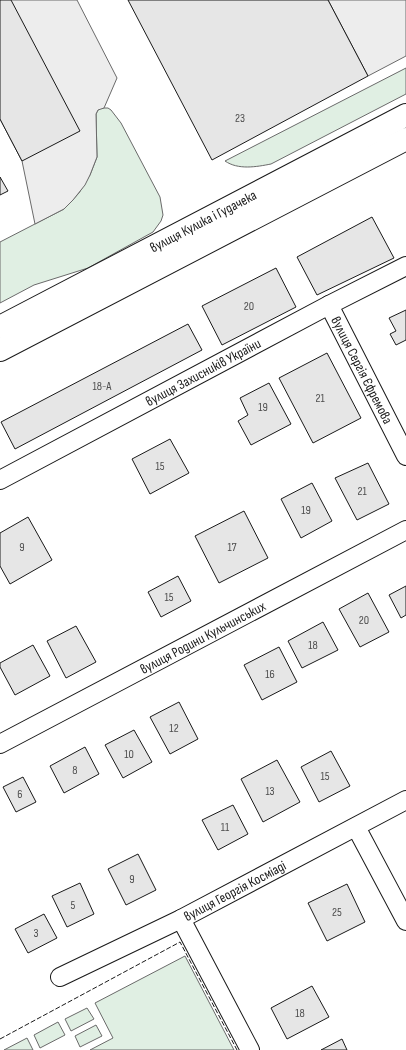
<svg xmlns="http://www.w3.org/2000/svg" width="406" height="1050" viewBox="0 0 406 1050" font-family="'Sofia Sans Condensed',sans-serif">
	<rect width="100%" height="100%" fill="#fff"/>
	<g fill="#e0efe3" stroke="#6a6a6a">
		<path d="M406,68V94L271,164C256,167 238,170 225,161Z"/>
		<path d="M100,108H108L111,110L121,123L160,197L163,215L161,221L153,232L88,268L34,285L0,303V242L64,209L79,193L90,175L97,157L96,114L98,110Z"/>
		<path d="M185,956L234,1050H90L113,1038L95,1003Z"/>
		<path d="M87,1008L94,1019L71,1031L65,1019Z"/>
		<path d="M58,1022L65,1035L40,1048L34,1035Z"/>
		<path d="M96,1025L102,1036L80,1047L75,1036Z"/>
		<path d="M27,1038L33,1050H4Z"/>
	</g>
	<g fill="#ededed" stroke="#6a6a6a">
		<path d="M0,0H77L117,78L104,108L98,110L96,114L97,157L90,175L85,185L73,200L64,209L35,224L22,161L0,119Z"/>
		<path d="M328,0H406V56L368,76Z"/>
	</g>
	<g fill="#e6e6e6" stroke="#1a1a1a">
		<path d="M0,0H11L80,131L22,161L0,119Z"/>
		<path d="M128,0H328L368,76L212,160Z"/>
		<path d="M0,177L8,191L0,195Z"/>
		<path d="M372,217L394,258L317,295L297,257Z"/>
		<path d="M276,268L296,307L222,345L202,306Z"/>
		<path d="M406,310V340L396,345L390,334L396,331L389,318Z"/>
		<path d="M188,324L202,350L15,449L1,422Z"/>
		<path d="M327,353L361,418L313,443L279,378Z"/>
		<path d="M269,383L291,424L251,445L238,421L248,415L240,398Z"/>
		<path d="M170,439L189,473L150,494L132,459Z"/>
		<path d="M368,463L389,504L357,520L335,478Z"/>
		<path d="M312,483L332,521L301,538L281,499Z"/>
		<path d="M244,511L268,558L219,583L195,536Z"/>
		<path d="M28,517L52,560L10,584L0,566V533Z"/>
		<path d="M178,576L191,601L161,617L148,592Z"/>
		<path d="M406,586V615L401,618L389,595Z"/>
		<path d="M368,593L389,632L360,647L339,609Z"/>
		<path d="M323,622L338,650L302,668L288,641Z"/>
		<path d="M76,626L96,662L66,678L47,641Z"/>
		<path d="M33,645L50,676L15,695L0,667V663Z"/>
		<path d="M279,647L297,682L262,700L244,665Z"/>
		<path d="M179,702L198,739L170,754L150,717Z"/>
		<path d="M134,730L152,762L123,778L105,745Z"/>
		<path d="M85,747L99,774L64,793L50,766Z"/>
		<path d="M331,751L350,786L319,802L301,767Z"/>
		<path d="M277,760L300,802L263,822L241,779Z"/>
		<path d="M23,777L36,802L16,812L3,787Z"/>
		<path d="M233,805L248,834L218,850L202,820Z"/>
		<path d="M138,854L156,890L126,905L108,869Z"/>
		<path d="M80,883L94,914L67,927L52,896Z"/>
		<path d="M347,884L365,922L327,941L308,903Z"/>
		<path d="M44,914L57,938L28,953L15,929Z"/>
		<path d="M312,986L329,1017L287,1039L271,1008Z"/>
		<path d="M342,1039L347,1050H321Z"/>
	</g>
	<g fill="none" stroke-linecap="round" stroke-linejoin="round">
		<defs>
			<g id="minor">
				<path id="s1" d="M329,305L406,456"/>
				<path id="s2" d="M0,480L329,305L406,266"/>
				<path id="s3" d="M0,744L406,530"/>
				<path d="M356,827L406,921"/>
				<path d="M181,919L250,1050"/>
				<path id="s4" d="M60,977L181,919L406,800"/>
			</g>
			<g id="major">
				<path id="s5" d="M0,327L406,115"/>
				<path d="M0,350L406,139"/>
			</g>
		</defs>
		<use href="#minor" stroke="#1a1a1a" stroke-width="20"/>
		<use href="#major" stroke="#1a1a1a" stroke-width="24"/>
		<use href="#minor" stroke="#fff" stroke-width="18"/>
		<use href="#major" stroke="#fff" stroke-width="22"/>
		<path stroke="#1a1a1a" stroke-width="1" stroke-dasharray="5 2" stroke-linecap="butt" d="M0,1039L180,942L237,1050"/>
	</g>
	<g text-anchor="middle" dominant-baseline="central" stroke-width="3" stroke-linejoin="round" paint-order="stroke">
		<g font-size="12" fill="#4d4d4d">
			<text x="240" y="118">23</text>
			<text x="249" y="306">20</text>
			<text x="102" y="386">18-А</text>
			<text x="320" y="398">21</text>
			<text x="263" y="407">19</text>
			<text x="160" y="466">15</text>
			<text x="362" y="491">21</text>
			<text x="306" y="510">19</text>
			<text x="22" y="547">9</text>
			<text x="232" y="547">17</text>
			<text x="169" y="597">15</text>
			<text x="364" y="620">20</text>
			<text x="313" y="645">18</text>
			<text x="270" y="674">16</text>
			<text x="174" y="728">12</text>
			<text x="129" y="754">10</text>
			<text x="75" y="770">8</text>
			<text x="325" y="776">15</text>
			<text x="270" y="791">13</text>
			<text x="20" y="794">6</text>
			<text x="225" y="827">11</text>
			<text x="132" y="879">9</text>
			<text x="73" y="905">5</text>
			<text x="337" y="912">25</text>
			<text x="36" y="933">3</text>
			<text x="300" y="1013">18</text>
		</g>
		<g font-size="14" fill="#1a1a1a" stroke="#fff">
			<text stroke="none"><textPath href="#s5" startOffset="229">вулиця Кулика і Гудачека</textPath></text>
			<text stroke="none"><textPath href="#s1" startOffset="73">вулиця Сергія Єфремова</textPath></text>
			<text stroke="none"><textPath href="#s2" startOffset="230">вулиця Захисників України</textPath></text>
			<text stroke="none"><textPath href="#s3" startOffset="229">вулиця Родини Кульчинських</textPath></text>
			<text stroke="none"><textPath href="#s4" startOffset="195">вулиця Георгія Косміаді</textPath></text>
		</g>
	</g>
</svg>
